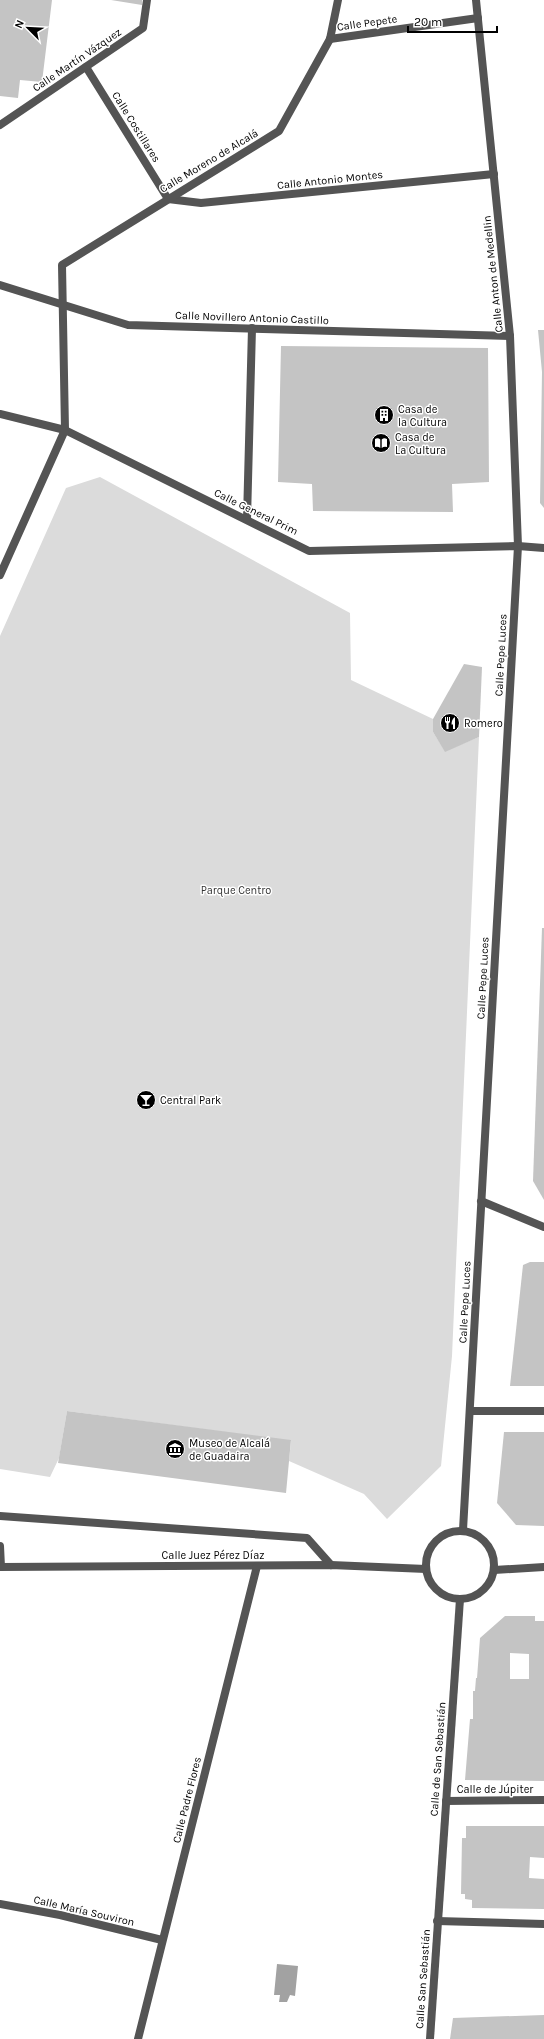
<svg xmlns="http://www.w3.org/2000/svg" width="544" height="2039" viewBox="0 0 544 2039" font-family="Karla,sans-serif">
	<rect width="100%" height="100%" fill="#fff"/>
	<path fill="#dbdbdb" d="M100,477L350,613L351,680L433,719V732L445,751L479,737L452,1356L441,1466L387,1519L364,1494L289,1461L291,1441L67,1411L59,1458L50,1477L0,1469V636L66,488Z"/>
	<path fill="#a2a2a2" d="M277,1964L298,1966L295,1996L290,1995L287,2002H279L280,1995H274Z"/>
	<g fill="#c4c4c4" fill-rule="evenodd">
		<path d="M0,0H52L42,82L20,80L18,98L0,96Z"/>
		<path d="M111,0H142V5Z"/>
		<path d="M538,330H544V508L540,503L542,372Z"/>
		<path d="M281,346L488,348L489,482L452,484L453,512L313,511L312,484L278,482Z"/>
		<path d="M464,664L482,667L479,737L445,752L433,732V719Z"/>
		<path d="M542,928H544V1200L533,1181Z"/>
		<path d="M530,1262H544V1386H510L523,1265Z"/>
		<path d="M67,1411L291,1440L286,1493L58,1463Z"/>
		<path d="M504,1432H544V1526L516,1525L497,1503Z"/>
		<path d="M505,1616H535V1621H544V1781L465,1780L470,1719H473V1691H475L476,1678H477L480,1638ZM510,1653L529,1654V1679H510Z"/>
		<path d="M466,1826H544V1858L530,1857L529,1878L544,1879V1909L472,1908V1900L465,1899V1894H461L462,1838H466Z"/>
		<path d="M544,2015V2039H450L453,2018Z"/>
	</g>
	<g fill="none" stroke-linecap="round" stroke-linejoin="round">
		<g stroke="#545454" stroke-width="8">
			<path d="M0,1516L307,1538L331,1565"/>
			<path d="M0,1546L1,1567"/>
		</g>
		<g stroke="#545454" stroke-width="8">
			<path d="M330,39L478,18"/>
			<path d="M86,67L168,199L201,203L494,174"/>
			<path d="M0,125L143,28L147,0"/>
			<path d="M0,285L128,325L510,336"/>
			<path d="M0,414L65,430L309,551L518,546L544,548"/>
			<path d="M247,519L252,328"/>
			<path d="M0,575L65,430L62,265L279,131L330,39L338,0"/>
			<path d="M481,1201L544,1227"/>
			<path d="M470,1411H544"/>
			<path d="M463,1530L518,546L510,336L476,0"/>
			<circle cx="460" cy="1565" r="34"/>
			<path d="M0,1567L331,1565L426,1569"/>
			<path d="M494,1570L544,1567"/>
			<path d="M446,1801L544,1800"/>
			<path d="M0,1904L60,1915L162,1940"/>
			<path d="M437,1921L544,1924"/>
			<path d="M138,2039L257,1566"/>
			<path d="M430,2039L460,1599"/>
		</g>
	</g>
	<defs>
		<symbol id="building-disc" viewBox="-11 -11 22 22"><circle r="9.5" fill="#000" stroke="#fff"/><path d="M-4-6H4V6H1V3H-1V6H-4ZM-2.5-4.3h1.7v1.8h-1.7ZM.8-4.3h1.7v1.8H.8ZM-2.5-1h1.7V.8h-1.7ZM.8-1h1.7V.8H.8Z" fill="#fff"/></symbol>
		<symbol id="library-disc" viewBox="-11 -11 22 22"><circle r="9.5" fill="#000" stroke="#fff"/><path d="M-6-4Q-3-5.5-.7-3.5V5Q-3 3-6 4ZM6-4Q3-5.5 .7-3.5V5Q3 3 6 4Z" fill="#fff"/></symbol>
		<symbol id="restaurant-disc" viewBox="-11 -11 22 22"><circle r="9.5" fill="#000" stroke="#fff"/><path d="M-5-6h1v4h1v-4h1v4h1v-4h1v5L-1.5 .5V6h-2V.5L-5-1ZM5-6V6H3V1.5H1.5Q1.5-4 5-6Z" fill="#fff"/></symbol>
		<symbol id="bar-disc" viewBox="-11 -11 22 22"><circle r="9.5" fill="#000" stroke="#fff"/><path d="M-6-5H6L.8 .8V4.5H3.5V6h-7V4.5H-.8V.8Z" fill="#fff"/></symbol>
		<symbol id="museum-disc" viewBox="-11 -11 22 22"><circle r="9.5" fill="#000" stroke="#fff"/><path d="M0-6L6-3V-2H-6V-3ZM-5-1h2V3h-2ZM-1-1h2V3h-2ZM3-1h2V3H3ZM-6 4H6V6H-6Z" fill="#fff"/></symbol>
	</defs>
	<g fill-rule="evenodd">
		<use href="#building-disc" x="373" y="404" width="22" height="22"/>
		<use href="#library-disc" x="370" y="432" width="22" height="22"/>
		<use href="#restaurant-disc" x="439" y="712" width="22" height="22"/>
		<use href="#bar-disc" x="135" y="1089" width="22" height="22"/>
		<use href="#museum-disc" x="164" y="1438" width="22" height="22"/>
	</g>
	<g text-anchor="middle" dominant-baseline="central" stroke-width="3" stroke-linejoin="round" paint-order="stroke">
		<g font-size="11" fill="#000" stroke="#fff">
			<text transform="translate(367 23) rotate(-8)">Calle Pepete</text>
			<text transform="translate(77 60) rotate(-34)">Calle Martín Vázquez</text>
			<text transform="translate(136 127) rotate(58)">Calle Costillares</text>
			<text transform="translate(209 161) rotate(-31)">Calle Moreno de Alcalá</text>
			<text transform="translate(330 180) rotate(-6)">Calle Antonio Montes</text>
			<text transform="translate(493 274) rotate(-96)">Calle Anton de Medellin</text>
			<text transform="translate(252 318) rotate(2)">Calle Novillero Antonio Castillo</text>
			<text transform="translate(256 512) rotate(26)">Calle General Prim</text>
			<text transform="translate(501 655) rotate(-87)">Calle Pepe Luces</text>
			<text transform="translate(483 978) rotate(-87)">Calle Pepe Luces</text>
			<text transform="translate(465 1302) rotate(-87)">Calle Pepe Luces</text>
			<text x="213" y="1555">Calle Juez Pérez Díaz</text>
			<text transform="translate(438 1759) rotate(-86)">Calle de San Sebastián</text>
			<text x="495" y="1789">Calle de Júpiter</text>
			<text transform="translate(187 1800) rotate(-76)">Calle Padre Flores</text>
			<text transform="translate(84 1911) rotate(13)">Calle María Souviron</text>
			<text transform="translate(423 1979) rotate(-86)">Calle San Sebastián</text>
		</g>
		<g font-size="11" fill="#000" stroke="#fff" text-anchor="start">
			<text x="398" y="409">Casa de<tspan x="398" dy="13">la Cultura</tspan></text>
			<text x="395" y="437">Casa de<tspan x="395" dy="13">La Cultura</tspan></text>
			<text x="464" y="723">Romero</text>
			<text x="160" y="1100">Central Park</text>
			<text x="189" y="1443">Museo de Alcalá<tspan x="189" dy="13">de Guadaira</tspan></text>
		</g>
		<g font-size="11" fill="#323232" stroke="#fff">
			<text x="236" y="890">Parque Centro</text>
		</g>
	</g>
	<g transform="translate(28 28) rotate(294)" stroke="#ffffff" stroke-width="3" paint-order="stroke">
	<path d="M0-3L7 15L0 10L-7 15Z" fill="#000000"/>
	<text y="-6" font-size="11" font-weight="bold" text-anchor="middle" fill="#000000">N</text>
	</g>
	<path d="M408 26v6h89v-6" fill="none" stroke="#000000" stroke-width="2"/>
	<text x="414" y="26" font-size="12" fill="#000000" stroke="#ffffff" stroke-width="3" paint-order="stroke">20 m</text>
</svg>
